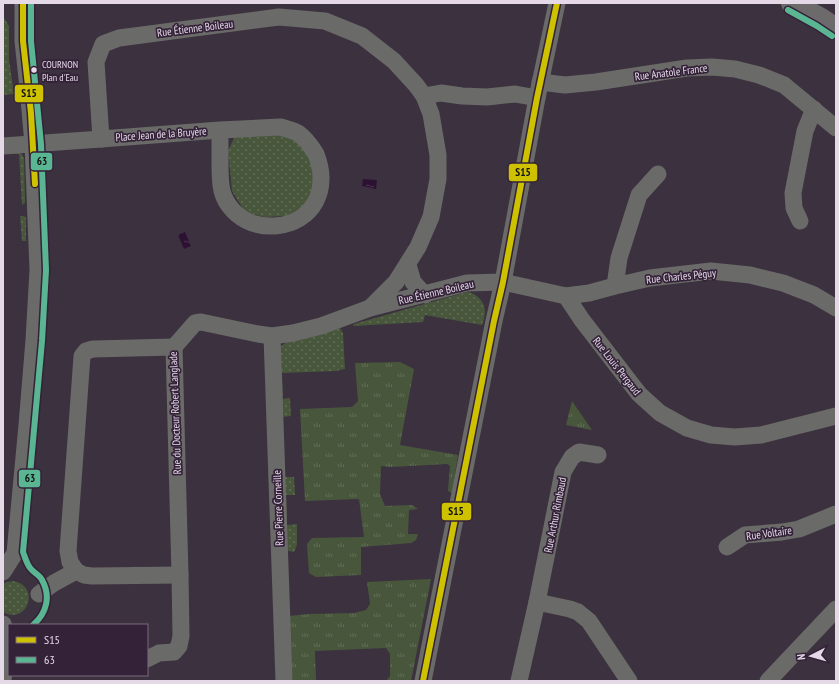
<svg xmlns="http://www.w3.org/2000/svg" width="839" height="684" viewBox="0 0 839 684" font-family="'PT Sans Narrow',sans-serif">
	<defs>
		<pattern id="grass-dots" width="8" height="8" patternUnits="userSpaceOnUse"><rect width="8" height="8" fill="#48573c"/><path d="M2 2h.1M6 6h.1" fill="none" stroke="#626f58" stroke-width="1.8" stroke-linecap="round"/></pattern>
		<pattern id="park-tufts" width="24" height="20" patternUnits="userSpaceOnUse"><rect width="24" height="20" fill="#48573c"/><path d="M3 7l-1-3M5 7V3M7 7l1-3M15 17l-1-3M17 17v-4M19 17l1-3" fill="none" stroke="#626f58"/></pattern>
		<pattern id="water-ripples" width="26" height="14" patternUnits="userSpaceOnUse"><rect width="26" height="14" fill="#2d1133"/><path d="M2 4q2-2 4 0t4 0M15 11q2-2 4 0t4 0" fill="none" stroke="#4b3351"/></pattern>
	</defs>
	<rect width="100%" height="100%" fill="#3c313e"/>
	<g fill="url(#grass-dots)">
		<path d="M3,16L9,26V59L14,94L3,95Z"/>
		<path d="M279,134L295,140L312,161L316,182L306,204L287,216L264,217L245,212L232,191L228,151L235,136Z"/>
		<path d="M21,153L24,158L25,200V203L22,205L19,154H3Z"/>
		<path d="M20,216H24L26,218V241H22Z"/>
		<path d="M467,292C477,293 485,302 485,312C485,316 483,322 482,325L425,315L423,322L353,326L354,324Z"/>
		<path d="M340,328L343,333L345,369L336,371L282,373L283,399L290,398L291,416L282,417L285,477H294L295,495H286L287,525L297,524V545L294,552L284,550L279,348L289,340Z"/>
		<path d="M13,581C41,585 28,626 3,612V584L7,582Z"/>
	</g>
	<g fill="url(#park-tufts)">
		<path d="M400,362L414,369L400,445L458,455L452,493L448,491L450,466L447,464L391,467L381,466L380,494L385,506L412,505L418,509L409,510L408,534H418L416,540L411,543L361,547V575L316,577L309,573L307,544L312,538L364,537L359,499L305,501L300,409L352,407L358,401L355,363Z"/>
		<path d="M572,401L592,430L566,425Z"/>
		<path d="M431,579L411,681H386L390,676V654L386,648L315,651L316,681H293L292,678L289,616L309,614L354,613L366,610L370,604L367,582Z"/>
	</g>
	<g fill="url(#water-ripples)">
		<path d="M363,179L377,180L376,189L362,186Z"/>
		<path d="M185,232L191,246L184,249L178,235Z"/>
	</g>
	<g fill="none" stroke-linecap="round" stroke-linejoin="round">
		<g stroke="#6a6a68" stroke-width="17">
			<path d="M540,82L565,85L596,82L687,68L712,67L735,69L759,75L784,85L836,128"/>
			<path d="M424,96L441,93L462,96L487,97L515,94L537,98"/>
			<path d="M101,139L220,130L281,127C286,129 293,130 298,133C305,138 311,146 316,154C319,162 321,169 321,177C322,215 286,234 252,223C238,218 226,206 222,191C220,182 220,173 220,164C220,153 220,141 220,130"/>
			<path d="M3,146L101,139L96,62L103,44L119,38L279,17L325,21L362,36L394,61L416,85L424,96L431,114L438,155V179L431,217L418,247L396,282L370,308"/>
			<path d="M800,221L794,208L793,193L805,131L814,109"/>
			<path d="M408,265L413,282L425,295"/>
			<path d="M615,286L619,258L639,195L658,174"/>
			<path d="M566,296L589,293L615,286L650,278L711,271L750,275L783,283L814,295L836,308"/>
			<path d="M272,336L284,681"/>
			<path d="M174,347L195,323L201,322L258,334L272,336L293,333L321,326L370,308L467,283L503,282L566,296L582,320L639,394L660,413L687,428L711,435L735,437L761,435L836,416"/>
			<path d="M727,547L745,535L782,532L799,529L836,514"/>
			<path d="M76,571L84,575L92,576L180,575"/>
			<path d="M3,572L15,553L27,425L34,340L38,270L33,144L28,88L23,41V3"/>
			<path d="M39,594L54,583L76,571L70,562L68,551L82,356L86,351L93,349L174,347"/>
			<path d="M537,602L570,609L578,612L589,621L629,681"/>
			<path d="M3,624L6,635L7,645L3,680"/>
			<path d="M147,659L159,653L174,652L179,646L181,636L180,575L174,347"/>
			<path d="M423,681L494,321L503,282L537,98L557,3"/>
			<path d="M519,681L537,602L563,472L572,457L579,452L598,455"/>
			<path d="M768,681L836,609"/>
		</g>
		<path stroke="#6c6a6b" stroke-width="22" d="M792,3L821,19L836,29"/>
		<defs>
			<g id="bus-1">
				<path d="M23,3V41L31,113L35,184"/>
				<path d="M423,681L494,321L503,282L537,98L557,3"/>
			</g>
			<g id="bus-2">
				<path d="M31,3V41L41,144L46,270L42,341L23,552C25,557 27,565 31,569C34,573 40,575 42,580C51,596 47,613 33,625"/>
				<path d="M788,10L817,26L832,36"/>
			</g>
		</defs>
		<use href="#bus-1" stroke="#342239" stroke-width="9"/>
		<use href="#bus-2" stroke="#342239" stroke-width="9"/>
		<use href="#bus-1" stroke="#cec200" stroke-width="6"/>
		<use href="#bus-2" stroke="#5ab692" stroke-width="6"/>
	</g>
	<circle fill="#e5d9e8" stroke="#342239" stroke-width="1.5" cx="34" cy="70" r="3.5"/>
	<g text-anchor="middle" dominant-baseline="central" stroke-width="3.5" stroke-linejoin="round" paint-order="stroke">
		<g font-size="10" fill="#e5d9e8" stroke="#342239" text-anchor="start">
			<text x="42" y="64">COURNON<tspan x="42" dy="13">Plan d'Eau</tspan></text>
		</g>
		<g font-size="11" fill="#e5d9e8" stroke="#342239">
			<text transform="translate(195 28) rotate(-7)">Rue Étienne Boileau</text>
			<text transform="translate(671 72) rotate(-7)">Rue Anatole France</text>
			<text transform="translate(161 134) rotate(-4)">Place Jean de la Bruyère</text>
			<text transform="translate(681 276) rotate(-6)">Rue Charles Péguy</text>
			<text transform="translate(436 292) rotate(-13)">Rue Étienne Boileau</text>
			<text transform="translate(617 366) rotate(52)">Rue Louis Pergaud</text>
			<text transform="translate(175 413) rotate(-92)">Rue du Docteur Robert Langlade</text>
			<text transform="translate(278 508) rotate(-92)">Rue Pierre Corneille</text>
			<text transform="translate(555 515) rotate(-79)">Rue Arthur Rimbaud</text>
			<text transform="translate(769 533) rotate(-8)">Rue Voltaire</text>
		</g>
	</g>
	<g stroke="#342239" stroke-width="1.5">
		<rect x="14" y="84" width="30" height="19" rx="4" fill="#cec200"/>
		<rect x="30" y="152" width="23" height="19" rx="4" fill="#5ab692"/>
		<rect x="508" y="163" width="30" height="19" rx="4" fill="#cec200"/>
		<rect x="18" y="469" width="23" height="19" rx="4" fill="#5ab692"/>
		<rect x="441" y="502" width="31" height="19" rx="4" fill="#cec200"/>
	</g>
	<g font-size="11" text-anchor="middle" font-weight="bold" fill="#111">
		<text x="29" y="97">S15</text>
		<text x="42" y="165">63</text>
		<text x="523" y="176">S15</text>
		<text x="30" y="482">63</text>
		<text x="456" y="515">S15</text>
	</g>
	<rect width="839" height="684" fill="none" stroke="#e5d9e8" stroke-width="8"/>
	<rect x="8" y="624" width="140" height="52" fill="#342239" stroke="#7b6b7f"/>
	<rect x="16" y="637" width="20" height="6" fill="#cec200" stroke="#7b6b7f"/>
	<text x="44" y="644" font-size="12" fill="#e5d9e8">S15</text>
	<rect x="16" y="657" width="20" height="6" fill="#5ab692" stroke="#7b6b7f"/>
	<text x="44" y="664" font-size="12" fill="#e5d9e8">63</text>
	<g transform="translate(811 656) rotate(264)" stroke="#342239" stroke-width="3" paint-order="stroke">
	<path d="M0-3L7 15L0 10L-7 15Z" fill="#e5d9e8"/>
	<text y="-6" font-size="11" font-weight="bold" text-anchor="middle" fill="#e5d9e8">N</text>
	</g>
</svg>
